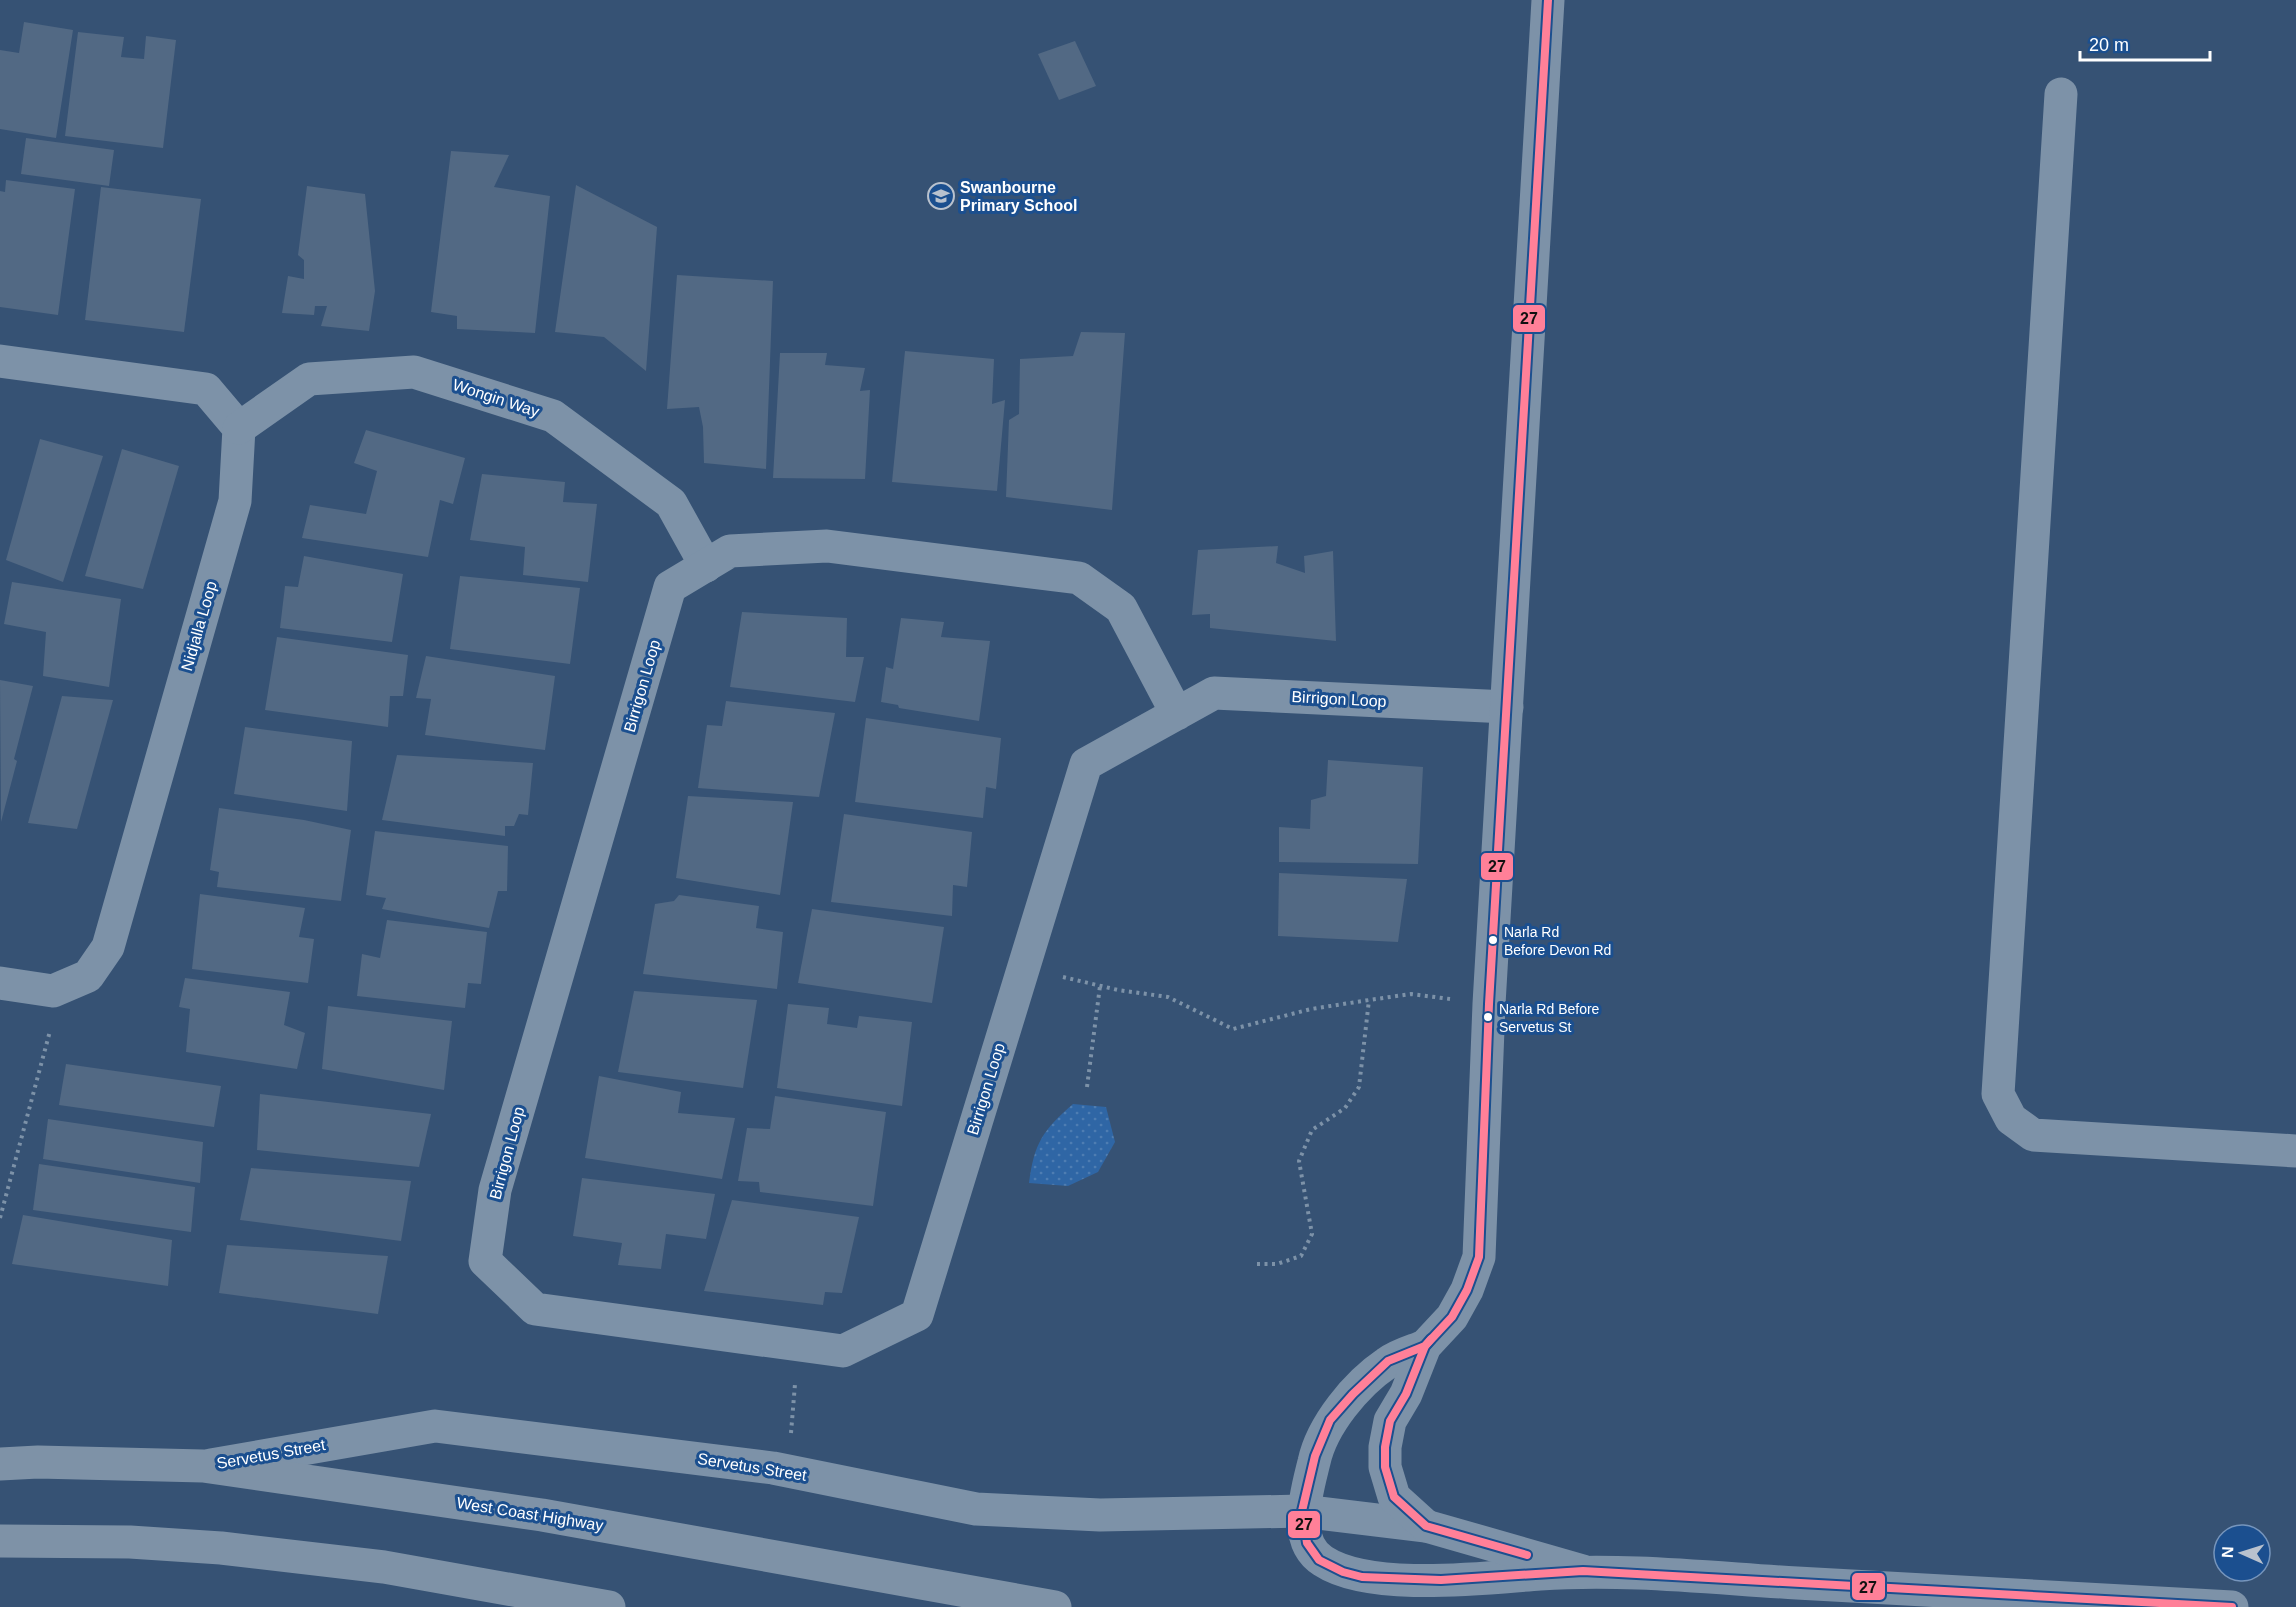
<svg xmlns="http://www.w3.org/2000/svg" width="2296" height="1607" viewBox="0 0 2296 1607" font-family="Helvetica,sans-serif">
	<defs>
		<pattern id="park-dots" width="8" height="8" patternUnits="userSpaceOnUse" patternTransform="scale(1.5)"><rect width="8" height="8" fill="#2f66a5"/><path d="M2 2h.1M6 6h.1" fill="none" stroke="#4e7db2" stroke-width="1.8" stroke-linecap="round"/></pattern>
	</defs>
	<rect width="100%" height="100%" fill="#365274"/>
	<path fill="url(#park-dots)" d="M1073,1104L1106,1107L1115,1142L1098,1172L1068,1186L1029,1183C1034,1143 1043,1130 1073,1104Z"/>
	<g fill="#526984">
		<path d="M24,22L73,30L56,138L0,129V50L19,53Z"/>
		<path d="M78,32L124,37L121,57L144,59L146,36L176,40L163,148L65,136Z"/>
		<path d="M1075,41L1096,86L1059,100L1038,54Z"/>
		<path d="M26,138L114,150L109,186L21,174Z"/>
		<path d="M451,151L509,155L494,187L550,196L535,333L457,329V316L431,312Z"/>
		<path d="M6,180L75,189L58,315L0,307V191L5,192Z"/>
		<path d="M576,185L657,227L646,371L604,337L555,332Z"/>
		<path d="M307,186L365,194L375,291L369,331L321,326L327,306H315L314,315L282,313L288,276L304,279V260L298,255Z"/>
		<path d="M101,187L201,199L184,332L85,320Z"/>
		<path d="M677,275L773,281L766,469L704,463L703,427L699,407L667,409Z"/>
		<path d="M1081,332L1125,333L1112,510L1006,497L1009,420L1019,414L1020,359L1073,356Z"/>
		<path d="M905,351L994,359L992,404L1005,400L997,491L892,482Z"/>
		<path d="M780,353H827L825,365L865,368L860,391L870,390L865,479L773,478Z"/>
		<path d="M366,430L465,458L453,504L440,500L428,557L302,538L310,505L366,514L377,471L354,463Z"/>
		<path d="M40,439L103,456L63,582L6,560Z"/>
		<path d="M122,449L179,466L143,589L85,576Z"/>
		<path d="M482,474L565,482L563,502L597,504L588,582L523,575L525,547L470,540Z"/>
		<path d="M1278,546L1276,563L1305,573L1304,556L1333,551L1336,641L1210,628V614L1192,615L1198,550Z"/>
		<path d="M304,556L403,574L392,642L280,628L285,586L298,587Z"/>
		<path d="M460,576L580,588L570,664L450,649Z"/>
		<path d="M12,582L121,599L109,687L43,676L46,632L4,624Z"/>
		<path d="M742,612L847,618L846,657H864L855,702L730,687Z"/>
		<path d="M901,618L944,622L941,637L990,641L979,721L899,708L898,705L881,702L886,667L893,669Z"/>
		<path d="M277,637L408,655L403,696H390L388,727L265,710Z"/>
		<path d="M426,656L555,676L545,750L425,735L431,699L416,698Z"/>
		<path d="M0,680L33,686L14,759L17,761L1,822Z"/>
		<path d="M62,696L113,700L77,829L28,823Z"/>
		<path d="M726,701L835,713L819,797L698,788L707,725L722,726Z"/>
		<path d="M866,718L1001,738L996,789L986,787L983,818L855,802Z"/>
		<path d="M245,727L352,741L347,811L234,794Z"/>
		<path d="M397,755L533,763L528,815L519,814L514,826H505V836L382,820Z"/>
		<path d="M1328,760L1423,767L1418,864L1279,862V827L1310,829L1311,800L1326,796Z"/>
		<path d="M688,796L793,802L780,895L676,878Z"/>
		<path d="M219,808L304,820L351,830L341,901L217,887L219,872L210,870Z"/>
		<path d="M844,814L972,832L967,887L953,885L952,916L831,902Z"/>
		<path d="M375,831L508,846L507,891H498L489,928L382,909L386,898L366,895Z"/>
		<path d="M1279,873L1407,879L1398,942L1278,936Z"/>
		<path d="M200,894L305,908L299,937L314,939L308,983L192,969Z"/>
		<path d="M679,895L759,906L756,928L783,932L777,989L643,974L655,904L674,901Z"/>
		<path d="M812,909L944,927L932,1003L798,983Z"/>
		<path d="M387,920L487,932L481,984L468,983L465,1008L357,996L362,954L380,958Z"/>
		<path d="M185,978L290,992L284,1025L305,1033L297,1069L186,1052L190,1009L179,1007Z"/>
		<path d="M634,991L757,1000L743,1088L618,1072Z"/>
		<path d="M788,1004L829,1008L827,1024L857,1028L859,1016L912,1022L902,1106L777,1088Z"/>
		<path d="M328,1006L452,1021L444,1090L322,1069Z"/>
		<path d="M66,1064L221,1086L214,1127L59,1105Z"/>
		<path d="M599,1076L681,1092L678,1113L735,1118L722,1179L585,1158Z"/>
		<path d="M260,1094L431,1114L419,1167L257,1150Z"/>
		<path d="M775,1096L886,1112L873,1206L760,1192L759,1182L738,1181L747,1128L770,1129Z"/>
		<path d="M48,1119L203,1142L200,1183L43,1159Z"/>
		<path d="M39,1164L195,1187L191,1232L33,1210Z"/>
		<path d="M251,1168L411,1181L401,1241L240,1220Z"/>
		<path d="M582,1178L715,1194L706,1239L666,1234L661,1269L618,1265L622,1243L573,1236Z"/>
		<path d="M732,1200L859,1217L842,1293L825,1292L823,1305L704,1291Z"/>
		<path d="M23,1215L172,1240L168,1286L12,1264Z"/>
		<path d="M227,1245L388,1256L378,1314L219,1293Z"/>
	</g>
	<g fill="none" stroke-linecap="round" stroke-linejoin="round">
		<g stroke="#7d92a8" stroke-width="4" stroke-dasharray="3 4.5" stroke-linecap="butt">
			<path d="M1063,977L1118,990L1168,997L1233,1029L1311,1009L1369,1000L1411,994L1450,999"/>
			<path d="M1087,1087L1100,986"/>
			<path d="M0,1218L50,1031"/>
			<path d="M1257,1264H1277L1301,1256L1312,1234L1299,1161L1312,1130L1345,1108L1359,1087L1369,1000"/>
			<path d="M791,1433L795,1384"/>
		</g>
		<g stroke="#7d92a8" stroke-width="33">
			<path d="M2061,94L1998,1094L2011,1119L2033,1135L2296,1151"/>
			<path d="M0,361L206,389L239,428L235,501L108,947L88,976L53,991L0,983"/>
			<path d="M239,428L309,379L414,372L553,416L671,503L706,566"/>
			<path d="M1177,714L1121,608L1079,578L827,546L730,551L670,587L495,1190L485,1261L535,1309L843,1351L917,1315L1086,764L1214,693L1507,707"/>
			<path d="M1425,1346C1413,1351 1397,1355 1387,1363C1356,1384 1322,1425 1314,1462C1307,1491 1291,1541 1323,1561C1370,1592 1484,1578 1540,1574C1625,1568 1712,1578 1797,1583C1942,1591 2087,1599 2232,1607"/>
			<path d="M211,1465L435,1426L773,1468L976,1509L1100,1515L1302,1511L1426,1526L1583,1571"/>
			<path d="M1426,1526L1394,1497L1385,1467V1447L1390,1421L1406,1394L1425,1346L1452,1317L1467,1290L1479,1257L1489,1004L1548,0"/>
		</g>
		<g stroke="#7e92a7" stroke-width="33">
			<path d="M0,1464L38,1462L203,1466L542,1515L1055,1607"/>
			<path d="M0,1541L130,1542L221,1548L384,1567L609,1607"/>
		</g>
		<defs>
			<g id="bus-1">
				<path d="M1548,0L1489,1004L1479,1257L1467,1290L1452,1317L1425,1346L1388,1361L1353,1394L1330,1420L1315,1456L1302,1511L1307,1543L1319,1560L1343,1572L1362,1577L1441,1580L1583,1571L2232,1607"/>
				<path d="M1431,1339L1425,1346L1406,1394L1390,1421L1385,1447V1467L1394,1497L1426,1526L1527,1555"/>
			</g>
		</defs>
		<use href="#bus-1" stroke="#1b4f8f" stroke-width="12"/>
		<use href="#bus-1" stroke="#ff8098" stroke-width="8"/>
	</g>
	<defs>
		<symbol id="school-ring" viewBox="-11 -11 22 22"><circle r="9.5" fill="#1b4f8f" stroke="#b9c2ce" stroke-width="1.5"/><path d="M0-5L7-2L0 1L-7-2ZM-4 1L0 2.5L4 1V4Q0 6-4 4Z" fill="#b9c2ce"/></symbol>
	</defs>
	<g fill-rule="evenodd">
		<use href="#school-ring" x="926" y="181" width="30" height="30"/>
	</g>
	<g fill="#fff" stroke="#1b4f8f" stroke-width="2">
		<circle cx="1493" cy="940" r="5"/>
		<circle cx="1488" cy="1017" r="5"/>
	</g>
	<g text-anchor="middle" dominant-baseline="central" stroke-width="6" stroke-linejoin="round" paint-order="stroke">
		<g font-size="14" fill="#fff" stroke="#1b4f8f" text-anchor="start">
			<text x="1504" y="932">Narla Rd<tspan x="1504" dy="18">Before Devon Rd</tspan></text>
			<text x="1499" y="1009">Narla Rd Before<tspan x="1499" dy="18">Servetus St</tspan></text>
		</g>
		<g font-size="16" font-weight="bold" fill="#fff" stroke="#1b4f8f" text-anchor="start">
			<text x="960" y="187">Swanbourne<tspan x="960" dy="18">Primary School</tspan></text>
		</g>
		<g font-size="16" fill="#fff" stroke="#1b4f8f">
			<text transform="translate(496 398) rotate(18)">Wongin Way</text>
			<text transform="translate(199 626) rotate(-74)">Nidjalla Loop</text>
			<text transform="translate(642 686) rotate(-74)">Birrigon Loop</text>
			<text transform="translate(1339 699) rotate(3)">Birrigon Loop</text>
			<text transform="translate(986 1089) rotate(-73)">Birrigon Loop</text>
			<text transform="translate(507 1153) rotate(-75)">Birrigon Loop</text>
			<text transform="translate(271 1454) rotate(-10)">Servetus Street</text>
			<text transform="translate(752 1467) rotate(9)">Servetus Street</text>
			<text transform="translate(530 1514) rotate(9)">West Coast Highway</text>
		</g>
	</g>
	<g stroke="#1b4f8f" stroke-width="2">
		<rect x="1512" y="304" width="34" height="29" rx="6" fill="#ff8098"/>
		<rect x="1480" y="852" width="34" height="29" rx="6" fill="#ff8098"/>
		<rect x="1287" y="1510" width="34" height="29" rx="6" fill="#ff8098"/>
		<rect x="1851" y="1572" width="35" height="29" rx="6" fill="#ff8098"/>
	</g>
	<g font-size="16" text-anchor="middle" font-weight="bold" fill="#111">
		<text x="1529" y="324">27</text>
		<text x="1497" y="872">27</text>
		<text x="1304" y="1530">27</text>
		<text x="1868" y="1593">27</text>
	</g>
	<g transform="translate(2242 1553) rotate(273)"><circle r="28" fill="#1b4f8f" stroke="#7695bc" stroke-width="1.5"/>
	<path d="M0-4.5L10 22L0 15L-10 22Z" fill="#b9c2ce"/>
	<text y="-9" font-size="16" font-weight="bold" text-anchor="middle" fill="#ffffff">N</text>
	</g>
	<path d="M2080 51v9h130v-9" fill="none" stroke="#ffffff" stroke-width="3"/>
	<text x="2089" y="51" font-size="18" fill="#ffffff" stroke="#1b4f8f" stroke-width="4.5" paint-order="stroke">20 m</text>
</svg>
